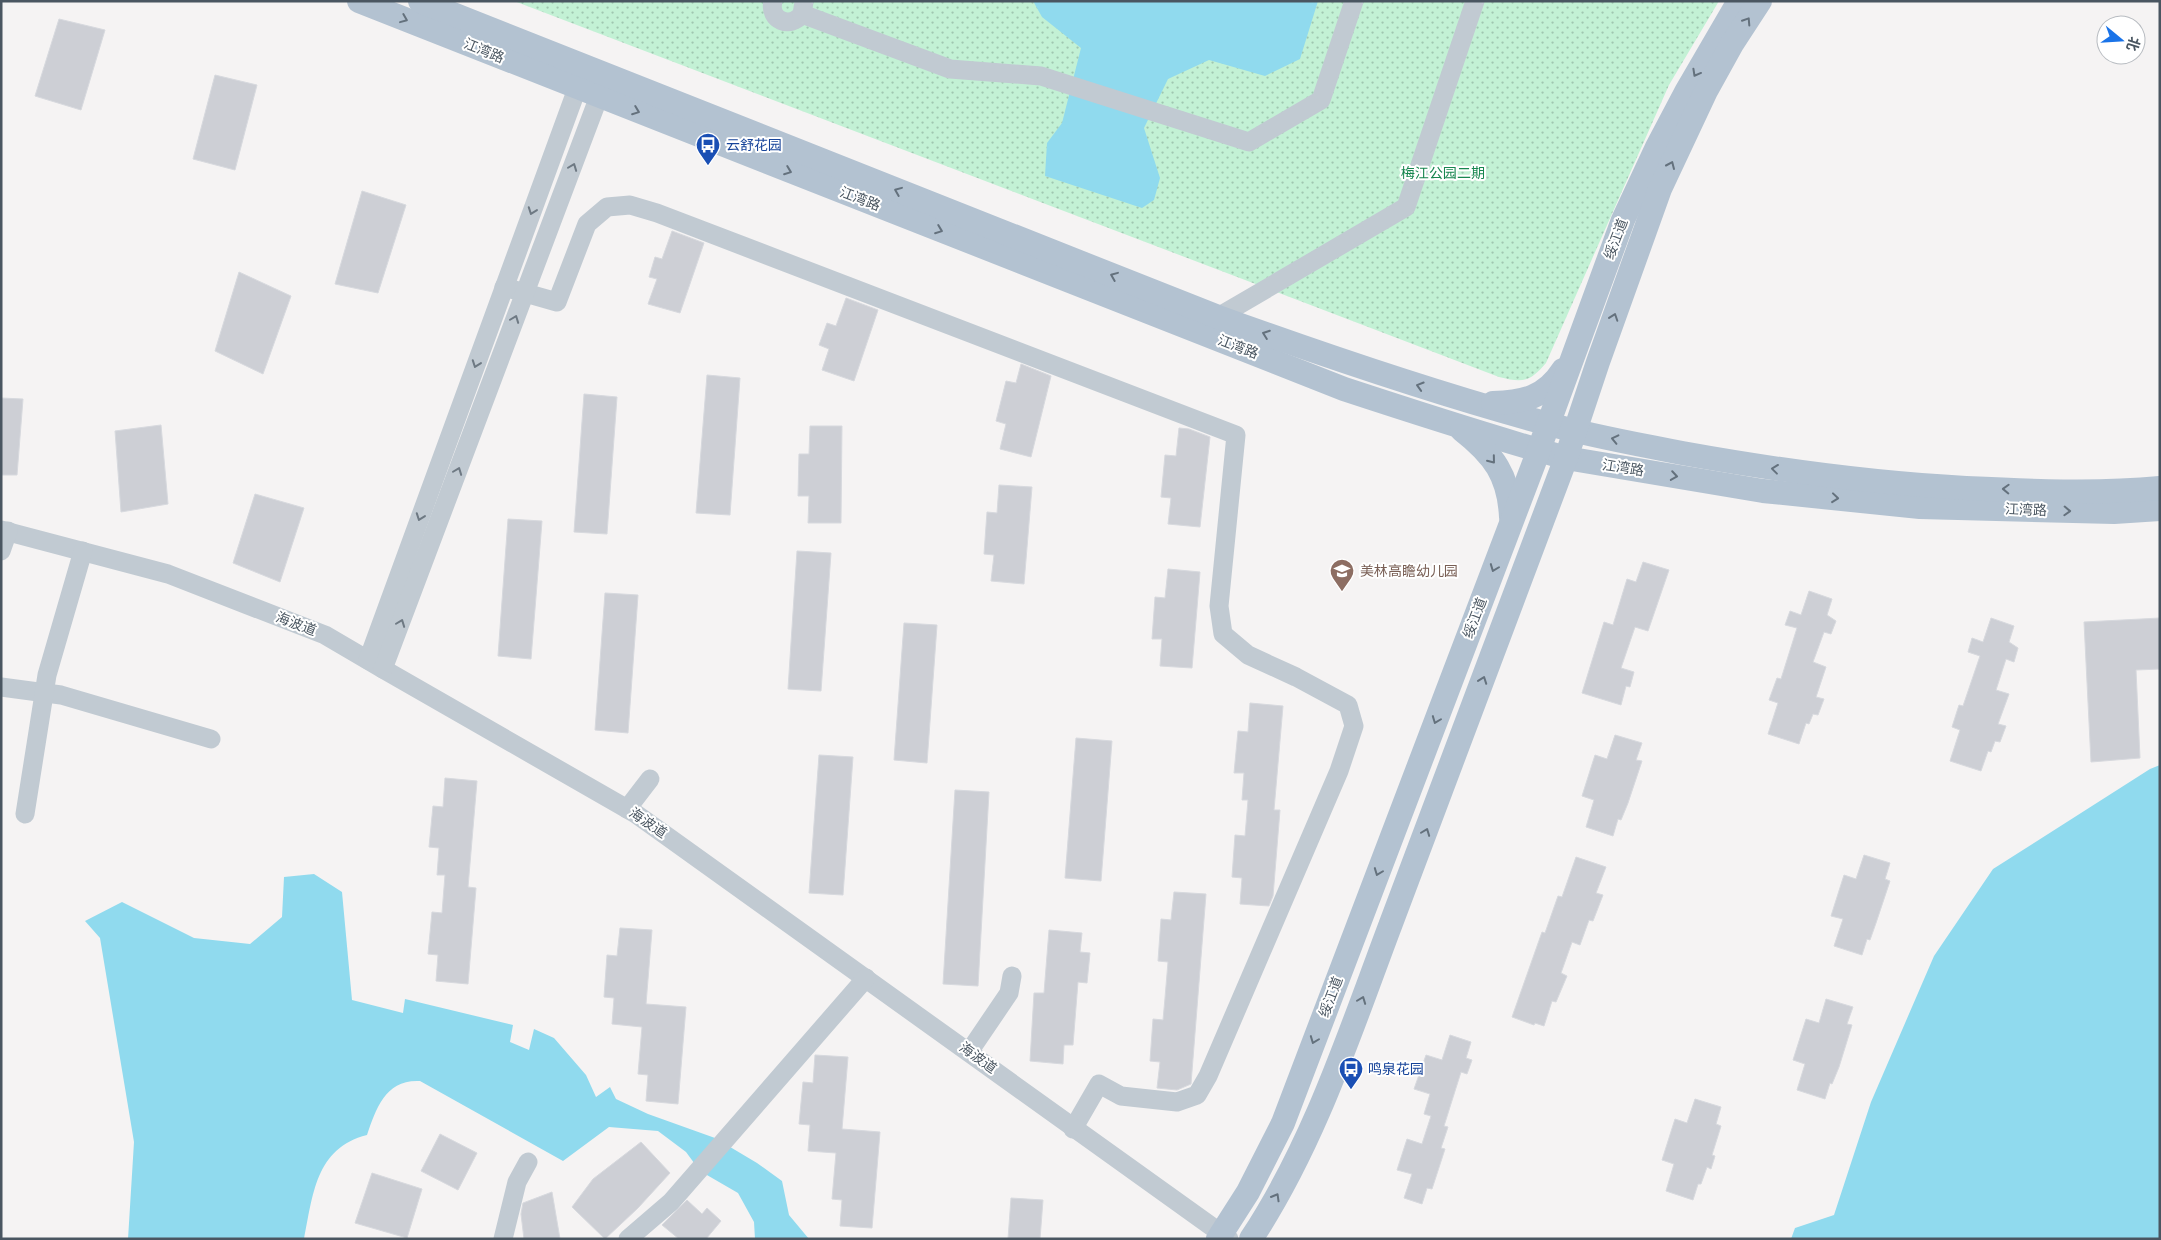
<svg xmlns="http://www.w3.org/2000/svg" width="2161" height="1240" viewBox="0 0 2161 1240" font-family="'Nunito Sans','Noto Sans SC',sans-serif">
	<defs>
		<pattern id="park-dots" width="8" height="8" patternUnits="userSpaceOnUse" patternTransform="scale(1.25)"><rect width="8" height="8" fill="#c3f1d5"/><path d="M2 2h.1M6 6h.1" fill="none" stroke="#a0c6b0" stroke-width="1.8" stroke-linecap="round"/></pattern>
	</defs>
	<rect width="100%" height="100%" fill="#f5f3f3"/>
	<path fill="url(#park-dots)" d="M514,1H1719L1669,85L1546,363C1530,382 1523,383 1499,377Z"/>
	<g fill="#90daee">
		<path d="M1033,1H1318L1300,59L1265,76L1209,60L1168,79L1144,128L1160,178L1154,200L1142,208L1045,176L1047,143L1062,123L1081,48L1042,17Z"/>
		<path d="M2160,765V1239H1791L1795,1228L1834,1215L1871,1102L1934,956L1993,869L2150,769Z"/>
		<path d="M314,874L342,892L352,1000L403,1013L405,999L513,1025L510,1042L529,1050L534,1029L554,1038L586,1075L596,1097L610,1087L616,1099L648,1114L715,1138L757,1163L782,1181L789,1215L809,1239H755L754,1222L738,1193L700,1171L686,1152L658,1131L609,1127L563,1161L420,1081C386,1079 376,1108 367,1135C315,1148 313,1196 304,1239H128L134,1142L100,938L85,921L122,902L194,938L250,944L282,917L284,877Z"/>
	</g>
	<g fill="#cdcfd5" stroke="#d7d9de">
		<path d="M59,19L105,30L81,110L35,96Z"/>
		<path d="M215,75L257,85L235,170L193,159Z"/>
		<path d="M362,191L406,205L378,293L335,284Z"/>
		<path d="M672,231L704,243L680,313L648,304L657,279L649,277L655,257L662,259Z"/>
		<path d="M239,272L291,296L263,374L215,351Z"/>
		<path d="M846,298L878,310L854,381L822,370L829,349L819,345L827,323L836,326Z"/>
		<path d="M1021,364L1051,376L1031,457L1000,449L1006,424L996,421L1006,381L1016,383Z"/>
		<path d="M707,375L740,378L730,515L696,513Z"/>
		<path d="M584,394L617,397L607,534L574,532Z"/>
		<path d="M1,398L23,399L17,475H1Z"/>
		<path d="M161,425L168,504L121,512L115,431Z"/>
		<path d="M810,426H842L841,523H808L809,496H798L799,454H809Z"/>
		<path d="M1179,428L1189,429L1210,437L1200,527L1168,524L1171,498L1161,497L1165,455L1176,456Z"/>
		<path d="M999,485L1032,487L1024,584L991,581L994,555L984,554L987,512L997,513Z"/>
		<path d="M255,494L304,508L280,582L233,563Z"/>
		<path d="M508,519L542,521L531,659L498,656Z"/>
		<path d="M797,551L831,553L821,691L788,689Z"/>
		<path d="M1643,562L1669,570L1648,631L1635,627L1621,668L1634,672L1630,687L1626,686L1621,705L1582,693L1604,622L1613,625L1627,579L1636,582Z"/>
		<path d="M1168,569L1200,572L1192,668L1160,666L1162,639H1152L1155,597L1165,598Z"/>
		<path d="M1809,591L1832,599L1827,615L1836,621L1831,634L1824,632L1813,662L1826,667L1816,697L1824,699L1818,715L1813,714L1809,724L1806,723L1799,744L1768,734L1778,703L1769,700L1777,678L1781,679L1797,628L1785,625L1790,611L1801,615Z"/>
		<path d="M605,593L638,595L628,733L595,730Z"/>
		<path d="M1991,618L2014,626L2009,642L2018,648L2014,662L2006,659L1996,690L2009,694L1998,724L2006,726L2000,742L1995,741L1991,752L1988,751L1981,771L1950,761L1960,730L1952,727L1959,705L1963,706L1980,656L1968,652L1972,638L1983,642Z"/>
		<path d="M2160,618V669L2136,670L2140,758L2091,762L2084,622Z"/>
		<path d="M904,623L937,625L927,763L894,760Z"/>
		<path d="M1250,703L1283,706L1274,810H1280L1273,896L1269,906L1240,904L1242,878L1232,877L1235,835L1245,836L1248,800H1242L1244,773H1234L1238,731L1248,732Z"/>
		<path d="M1615,735L1642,743L1636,760L1642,761L1628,803L1621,820L1618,819L1613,836L1586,827L1594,800L1582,796L1595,755L1607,759Z"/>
		<path d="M1076,738L1112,741L1101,881L1065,878Z"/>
		<path d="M819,755L853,757L843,895L809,893Z"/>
		<path d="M445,778L477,781L468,887L476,888L468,984L436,981L438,955L428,954L432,912L442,913L445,875H437L439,848L429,847L433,806L443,807Z"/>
		<path d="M955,790L989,792L978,986L943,984Z"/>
		<path d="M1864,855L1890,863L1885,879L1890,881L1876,923L1870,940L1867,939L1862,955L1834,946L1843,919L1831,916L1844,875L1856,879Z"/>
		<path d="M1576,857L1606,867L1596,893L1603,895L1593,921L1589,920L1580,945L1572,942L1561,973L1567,976L1556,1002L1552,1001L1544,1026L1535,1023L1534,1025L1512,1017L1542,932L1545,933L1558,896L1562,897Z"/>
		<path d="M1174,892L1206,894L1191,1084L1177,1090L1157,1088L1160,1062L1150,1061L1153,1019L1163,1020L1165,998L1168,962L1158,961L1161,919L1171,920Z"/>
		<path d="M620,928L652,930L646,1004L686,1007L678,1104L646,1101L648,1075L638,1074L642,1027L612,1024L614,998L604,997L607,955L617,956Z"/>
		<path d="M1049,930L1082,933L1080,952L1090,953L1087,983L1078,982L1073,1045H1064L1063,1064L1030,1061L1034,993H1044Z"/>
		<path d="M1826,999L1853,1007L1847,1024L1852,1025L1839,1067L1832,1084L1830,1083L1825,1099L1797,1090L1805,1064L1793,1060L1806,1019L1819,1023Z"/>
		<path d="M1450,1035L1471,1042L1466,1058L1472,1060L1467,1074L1461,1072L1444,1126L1448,1127L1441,1148L1445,1149L1432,1189L1427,1188L1422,1204L1404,1198L1412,1174L1397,1170L1407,1139L1422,1144L1431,1116L1424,1114L1430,1094L1414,1089L1426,1055L1442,1060Z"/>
		<path d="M815,1055L848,1057L842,1129L880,1132L872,1228L840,1226L842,1200L832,1199L836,1153L808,1151L810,1125L799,1124L803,1082L813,1083Z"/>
		<path d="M1695,1099L1721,1107L1716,1124L1721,1126L1712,1155L1715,1156L1711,1169L1707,1167L1701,1184H1698L1693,1200L1666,1191L1674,1164L1662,1160L1675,1119L1687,1123Z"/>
		<path d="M440,1134L477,1153L458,1190L421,1171Z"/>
		<path d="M641,1142L670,1173L638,1208L605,1239L572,1207L593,1179Z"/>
		<path d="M372,1173L422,1189L407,1238L355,1223Z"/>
		<path d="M552,1192L560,1239H524L521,1214L523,1203Z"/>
		<path d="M1011,1198L1043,1200L1040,1239H1008Z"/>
		<path d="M687,1200L702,1214L707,1208L721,1221L706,1239H679L662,1225Z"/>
	</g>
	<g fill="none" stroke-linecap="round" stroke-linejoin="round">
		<g stroke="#c1cad2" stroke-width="19">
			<path d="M773,1C768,21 791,29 802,14L804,2"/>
			<path d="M802,14L950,69L1041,76L1249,142L1321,100L1354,1"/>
			<path d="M504,287L557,302L587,224L607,207L630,205L657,213L1236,435L1219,606L1223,634L1248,655L1296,677L1348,705L1354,726L1339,771L1208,1076L1197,1095L1177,1102L1121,1096L1099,1084L1073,1129"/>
			<path d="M1218,317L1406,207L1475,1"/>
			<path d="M1,530L168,574L325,635L383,669L636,814L1229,1239"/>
			<path d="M1,551L8,531"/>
			<path d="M368,660L582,75"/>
			<path d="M383,669L604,83"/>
			<path d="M1,687L61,695L211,739"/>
			<path d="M627,809L650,779"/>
			<path d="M25,814L47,675L83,551"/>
			<path d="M969,1052L1009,993L1012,976"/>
			<path d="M503,1239L517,1182L528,1162"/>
			<path d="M628,1239L671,1202L866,978"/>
		</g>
		<g stroke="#b3c2d1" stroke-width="24">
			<path d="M359,1L1344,389C1417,413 1491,437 1566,458L1763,491L1920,507L2114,512L2160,509"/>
			<path d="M420,1L1218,317C1326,356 1434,393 1545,423C1590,436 1637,444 1682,453C1776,470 1871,483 1966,488C2030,491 2096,494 2160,488"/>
			<path d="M1493,403C1523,402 1545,398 1563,370"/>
			<path d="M1462,430C1494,455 1509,476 1511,517"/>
			<path d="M1218,1239L1248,1192L1283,1123L1534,463L1623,220L1657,147L1686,92L1739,1"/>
			<path d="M1251,1239C1314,1144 1350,1032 1390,926C1449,770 1508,614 1566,458L1598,362L1660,189L1706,91L1732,44L1760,1"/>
		</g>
	</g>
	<defs><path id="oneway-chevron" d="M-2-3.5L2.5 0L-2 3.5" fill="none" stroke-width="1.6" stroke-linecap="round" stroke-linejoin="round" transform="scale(1.25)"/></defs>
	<g stroke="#64717d">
		<use href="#oneway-chevron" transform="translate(404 19) rotate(22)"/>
		<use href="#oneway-chevron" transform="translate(1747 21) rotate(-57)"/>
		<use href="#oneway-chevron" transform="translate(1696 73) rotate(119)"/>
		<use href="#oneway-chevron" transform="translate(636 111) rotate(21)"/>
		<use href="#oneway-chevron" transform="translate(1671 165) rotate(-66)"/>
		<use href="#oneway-chevron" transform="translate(788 171) rotate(21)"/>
		<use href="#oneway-chevron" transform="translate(898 191) rotate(-158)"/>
		<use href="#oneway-chevron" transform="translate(939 230) rotate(21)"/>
		<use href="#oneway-chevron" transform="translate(1114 276) rotate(-158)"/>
		<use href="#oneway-chevron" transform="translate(1614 317) rotate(-71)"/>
		<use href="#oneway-chevron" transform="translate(1266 334) rotate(-160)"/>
		<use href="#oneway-chevron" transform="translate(1420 386) rotate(-163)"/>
		<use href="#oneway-chevron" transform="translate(1615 439) rotate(-167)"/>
		<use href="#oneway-chevron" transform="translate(1492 460) rotate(51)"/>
		<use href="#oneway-chevron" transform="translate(1775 469) rotate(-173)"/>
		<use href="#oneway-chevron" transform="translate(1674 476) rotate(9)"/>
		<use href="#oneway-chevron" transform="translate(2006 489) rotate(-178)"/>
		<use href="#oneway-chevron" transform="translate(1835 498) rotate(6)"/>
		<use href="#oneway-chevron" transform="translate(2067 511) rotate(2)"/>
		<use href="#oneway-chevron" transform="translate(1494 568) rotate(111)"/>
		<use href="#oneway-chevron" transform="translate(1483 680) rotate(-70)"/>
		<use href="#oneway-chevron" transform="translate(1436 720) rotate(111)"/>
		<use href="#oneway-chevron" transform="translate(1426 832) rotate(-69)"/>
		<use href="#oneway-chevron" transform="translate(1378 872) rotate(111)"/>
		<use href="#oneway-chevron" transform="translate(1362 1000) rotate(-69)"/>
		<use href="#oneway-chevron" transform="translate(1314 1040) rotate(111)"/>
		<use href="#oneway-chevron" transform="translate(1276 1197) rotate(-60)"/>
	</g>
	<g stroke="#6e7983">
		<use href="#oneway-chevron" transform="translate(573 167) rotate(-69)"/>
		<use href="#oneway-chevron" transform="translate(532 211) rotate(110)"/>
		<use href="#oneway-chevron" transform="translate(515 319) rotate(-69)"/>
		<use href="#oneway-chevron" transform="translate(476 364) rotate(110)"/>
		<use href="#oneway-chevron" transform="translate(458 471) rotate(-69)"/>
		<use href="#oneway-chevron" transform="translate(420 517) rotate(110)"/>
		<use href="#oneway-chevron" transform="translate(401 623) rotate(-69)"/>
	</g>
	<defs>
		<symbol id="bus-pin" viewBox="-11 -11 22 30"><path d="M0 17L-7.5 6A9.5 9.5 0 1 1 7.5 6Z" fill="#1a4fb4" stroke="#fff"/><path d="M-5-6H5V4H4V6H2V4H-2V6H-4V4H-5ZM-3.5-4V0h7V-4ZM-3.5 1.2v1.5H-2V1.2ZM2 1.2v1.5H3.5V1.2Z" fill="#fff"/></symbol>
		<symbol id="school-pin" viewBox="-11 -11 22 30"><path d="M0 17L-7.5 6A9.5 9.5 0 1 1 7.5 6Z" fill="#8d6e63" stroke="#fff"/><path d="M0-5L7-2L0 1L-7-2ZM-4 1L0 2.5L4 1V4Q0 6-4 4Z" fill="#fff"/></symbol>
	</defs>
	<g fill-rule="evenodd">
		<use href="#bus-pin" x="694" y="131" width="28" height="38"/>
		<use href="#school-pin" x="1328" y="557" width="28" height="38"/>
		<use href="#bus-pin" x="1337" y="1055" width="28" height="38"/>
	</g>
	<g text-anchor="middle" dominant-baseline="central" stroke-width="4" stroke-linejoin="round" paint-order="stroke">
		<g font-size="14" fill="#4a5661" stroke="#fff">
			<text transform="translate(484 51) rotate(22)">江湾路</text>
			<text transform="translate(860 199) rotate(21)">江湾路</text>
			<text transform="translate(1616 239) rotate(-69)">绥江道</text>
			<text transform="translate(1238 347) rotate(21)">江湾路</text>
			<text transform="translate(1623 468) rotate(9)">江湾路</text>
			<text transform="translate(2026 510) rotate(2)">江湾路</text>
			<text transform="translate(1475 618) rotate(-69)">绥江道</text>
			<text transform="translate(296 624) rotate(21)">海波道</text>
			<text transform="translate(648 823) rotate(34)">海波道</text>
			<text transform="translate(1331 997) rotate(-69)">绥江道</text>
			<text transform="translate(978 1058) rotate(36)">海波道</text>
		</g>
		<g font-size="14" fill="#164399" stroke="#fff" text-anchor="start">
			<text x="726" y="145">云舒花园</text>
			<text x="1368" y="1069">鸣泉花园</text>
		</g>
		<g font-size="14" fill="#17864f" stroke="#fff">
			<text x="1443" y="173">梅江公园二期</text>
		</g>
		<g font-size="14" fill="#785e54" stroke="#fff" text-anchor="start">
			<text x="1360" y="571">美林高瞻幼儿园</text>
		</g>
	</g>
	<rect width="2161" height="1240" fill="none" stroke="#4a5661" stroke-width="5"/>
	<g transform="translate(2121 40) rotate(108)"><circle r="24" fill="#ffffff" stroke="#b7bbc0"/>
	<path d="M0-4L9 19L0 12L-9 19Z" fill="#1a73e8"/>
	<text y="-8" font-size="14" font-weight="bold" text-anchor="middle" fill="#4a5661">北</text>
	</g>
</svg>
